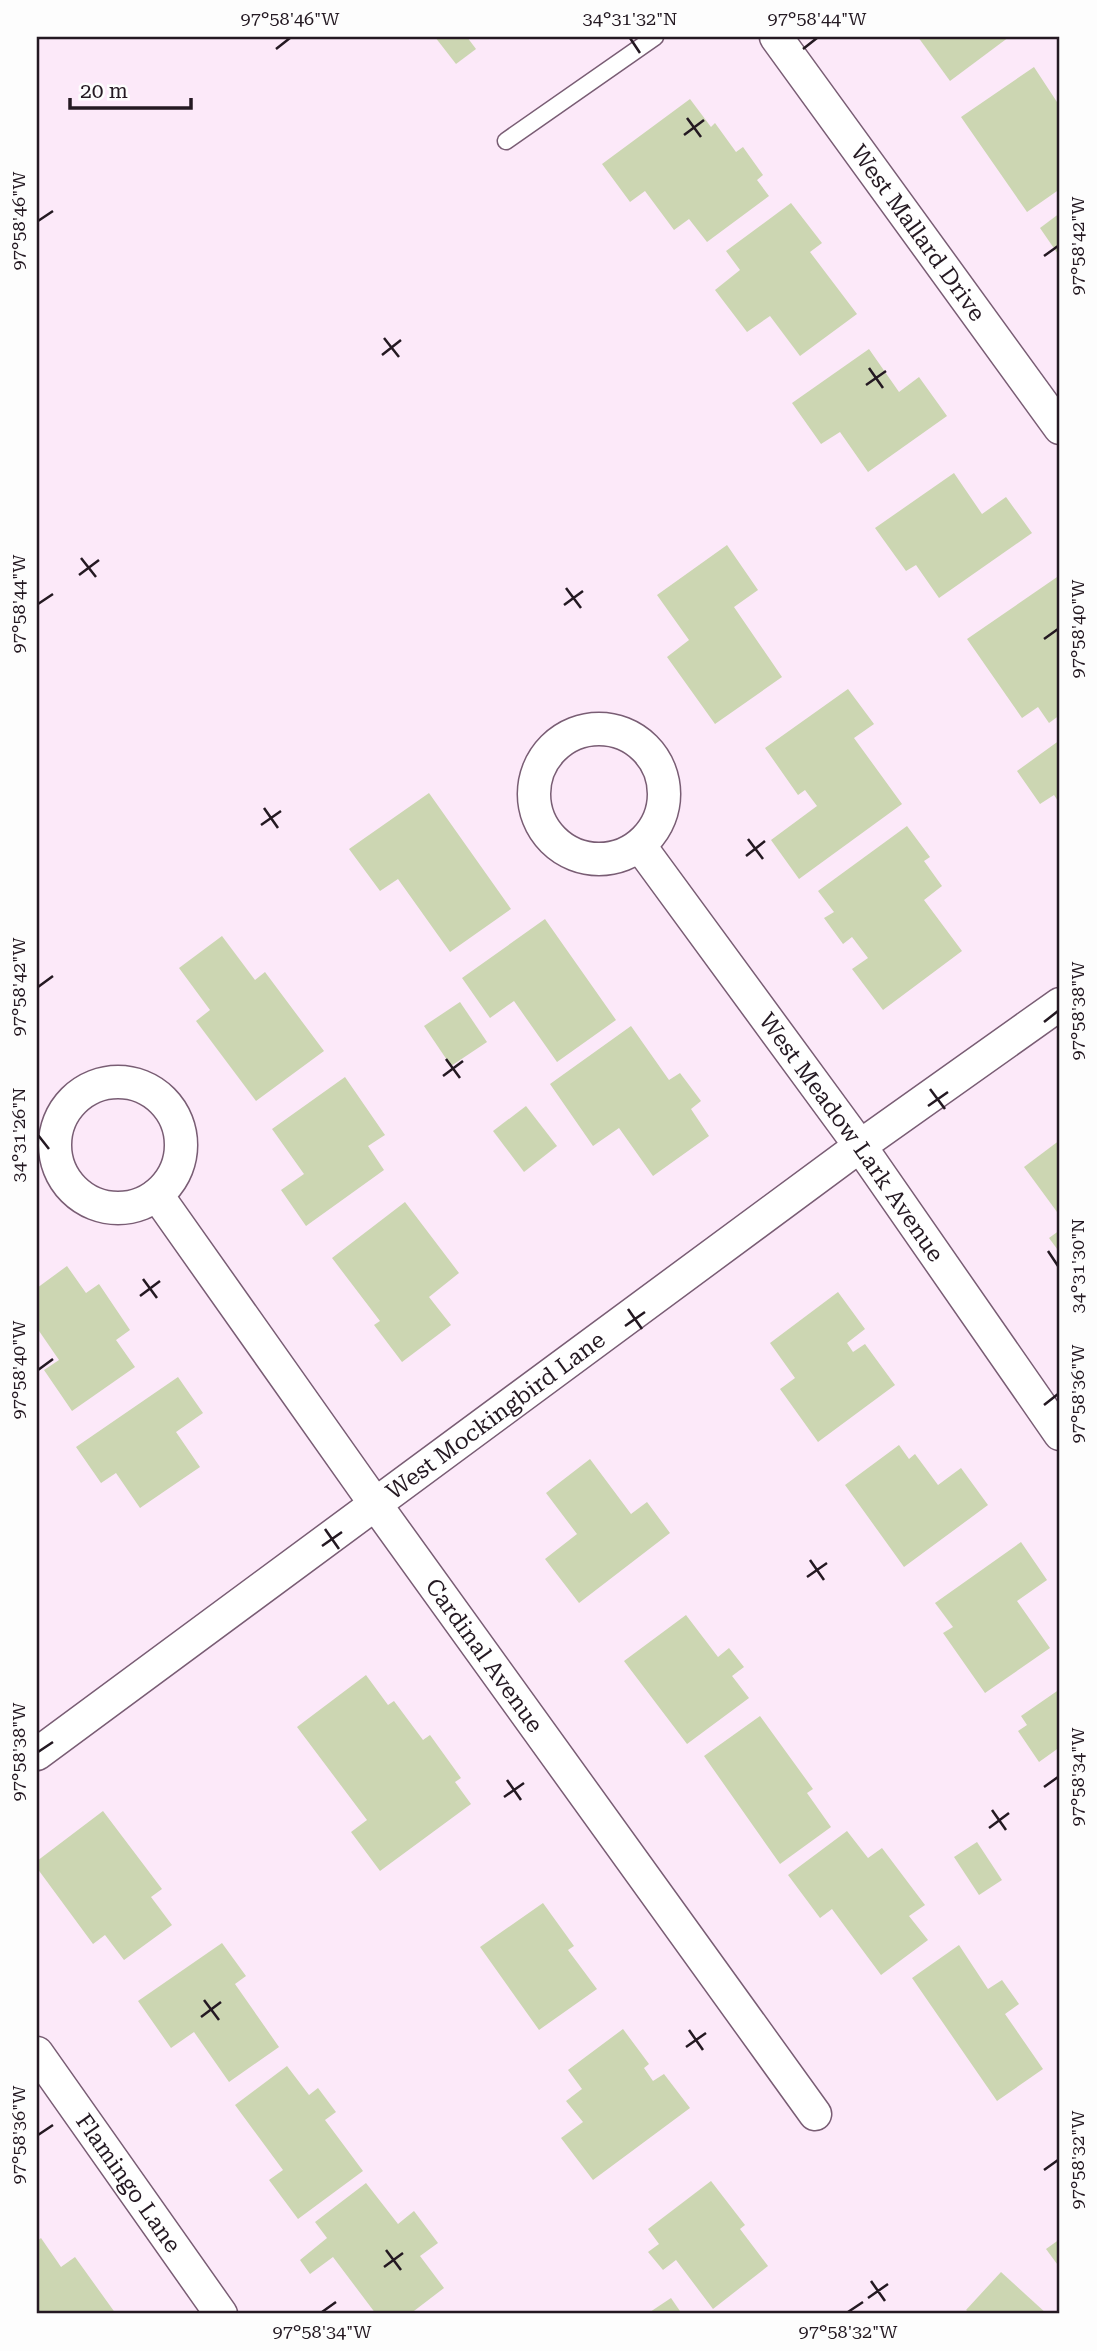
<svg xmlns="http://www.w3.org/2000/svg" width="1097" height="2351" viewBox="0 0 1097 2351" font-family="'Roboto Serif',serif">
	<rect width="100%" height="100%" fill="#fce9f9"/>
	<g fill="#ccd6b2">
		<path d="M435,37H467L476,49L456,64Z"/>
		<path d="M918,37H1009L950,81Z"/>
		<path d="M1034,67L1057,102L1060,100V189L1027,212L961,117Z"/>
		<path d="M690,99L711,127L715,123L736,152L743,147L763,175L757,180L769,196L707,242L689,219L674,230L645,191L630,202L602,164Z"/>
		<path d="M791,203L822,243L810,252L857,314L800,356L770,316L747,332L715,290L740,270L726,251Z"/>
		<path d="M1060,213V257L1040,228Z"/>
		<path d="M869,349L899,392L919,377L947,416L868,472L840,432L821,444L792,403Z"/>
		<path d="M954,473L982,514L1006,497L1032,533L939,598L916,565L906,571L875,528Z"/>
		<path d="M727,545L758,590L734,607L782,677L715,724L667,657L689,640L657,595Z"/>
		<path d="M1060,575V715L1049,723L1038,707L1022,718L967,639Z"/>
		<path d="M848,689L874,724L854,738L902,804L799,879L771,840L817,806L805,790L798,795L765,748Z"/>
		<path d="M1060,740V804L1054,795L1040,804L1017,771Z"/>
		<path d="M429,793L511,909L450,952L398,879L380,891L349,849Z"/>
		<path d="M907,826L930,857L924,861L942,886L924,900L962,951L883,1010L852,969L868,958L852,937L843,944L824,918L834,912L818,891Z"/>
		<path d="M545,919L616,1020L557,1062L514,1001L490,1018L462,978Z"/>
		<path d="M222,936L255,980L265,972L324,1051L256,1101L196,1021L210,1010L179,968Z"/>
		<path d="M460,1002L487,1042L451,1066L424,1026Z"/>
		<path d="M631,1026L669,1080L680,1073L701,1101L691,1109L709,1136L653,1176L619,1128L593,1146L550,1084Z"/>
		<path d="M345,1077L385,1135L368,1146L384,1170L306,1226L281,1190L304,1174L272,1129Z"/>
		<path d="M526,1106L557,1146L524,1172L493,1131Z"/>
		<path d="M1060,1140V1216L1024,1167Z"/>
		<path d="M405,1202L459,1273L429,1297L451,1325L402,1362L374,1325L380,1321L332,1258Z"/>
		<path d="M1060,1230V1253L1049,1238Z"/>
		<path d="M67,1266L86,1293L99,1284L130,1330L116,1340L135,1367L72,1411L44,1370L59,1360L37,1328V1288Z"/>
		<path d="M838,1292L865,1329L847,1343L853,1352L865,1344L895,1385L818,1442L780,1389L795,1378L770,1343Z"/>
		<path d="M178,1377L203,1413L176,1432L200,1467L140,1508L116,1473L101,1483L76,1447Z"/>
		<path d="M899,1445L909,1459L915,1454L938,1485L961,1468L988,1505L904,1567L845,1485Z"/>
		<path d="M590,1459L631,1514L647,1502L670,1533L579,1603L545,1559L577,1534L546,1493Z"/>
		<path d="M1021,1542L1047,1580L1017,1601L1050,1648L985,1693L943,1633L953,1627L935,1603Z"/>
		<path d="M686,1615L718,1657L729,1648L744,1667L732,1676L749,1698L687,1744L624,1661Z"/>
		<path d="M366,1675L388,1705L394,1701L423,1740L430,1735L461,1778L455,1782L471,1804L380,1871L351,1832L367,1820L297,1727Z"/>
		<path d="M1060,1689V1747L1039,1762L1018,1731L1027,1725L1021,1716Z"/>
		<path d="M760,1716L813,1789L807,1793L831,1827L780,1864L704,1756Z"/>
		<path d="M103,1811L162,1889L151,1897L172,1925L124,1960L105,1935L93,1944L37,1868V1861Z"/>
		<path d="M847,1831L868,1858L882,1848L925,1905L909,1916L928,1940L881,1975L832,1909L820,1918L788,1875Z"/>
		<path d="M977,1842L1002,1880L979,1895L954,1857Z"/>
		<path d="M543,1903L574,1946L568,1950L597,1989L539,2030L480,1947Z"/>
		<path d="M222,1943L246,1976L235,1984L279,2047L229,2082L194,2032L171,2048L138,2001Z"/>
		<path d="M959,1945L988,1989L1002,1980L1019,2004L1005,2014L1043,2069L997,2101L912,1978Z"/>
		<path d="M623,2029L649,2064L644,2068L653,2081L664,2074L690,2108L593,2180L561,2138L583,2122L566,2101L582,2089L568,2070Z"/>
		<path d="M287,2066L309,2095L318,2088L336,2112L325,2120L363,2171L298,2219L269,2180L283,2170L235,2105Z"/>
		<path d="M711,2181L745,2225L740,2229L768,2266L713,2309L676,2260L663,2270L648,2252L659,2244L648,2229Z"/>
		<path d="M366,2183L398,2224L414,2211L438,2243L420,2256L444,2288L410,2314H376L333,2257L310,2274L300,2260L327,2238L315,2222Z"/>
		<path d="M41,2238L61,2267L75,2257L116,2314H37V2241Z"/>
		<path d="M1060,2239V2268L1046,2249Z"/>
		<path d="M1001,2272L1047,2314H971L966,2310Z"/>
		<path d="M671,2298L682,2314H647Z"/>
	</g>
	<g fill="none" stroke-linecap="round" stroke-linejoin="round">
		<defs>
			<path id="service" d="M506,141L655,37"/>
			<g id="minor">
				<path id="s1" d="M776,37L1060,428"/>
				<circle cx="599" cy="794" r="65"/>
				<path id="s2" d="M640,846L860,1146L1060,1434"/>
				<circle cx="118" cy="1145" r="63"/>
				<path id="s3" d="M157,1195L376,1505L815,2114"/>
				<path id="s4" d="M37,1754L860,1146L1060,1004"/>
				<path id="s5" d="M37,2053L221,2314"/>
			</g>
		</defs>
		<use href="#service" stroke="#795d74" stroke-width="19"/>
		<use href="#minor" stroke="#795d74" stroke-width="35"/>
		<use href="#service" stroke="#fff" stroke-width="16"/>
		<use href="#minor" stroke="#fff" stroke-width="32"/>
	</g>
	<path fill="none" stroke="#241922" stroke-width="2.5" d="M630,38L640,53M276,49L290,38M803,49L817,38M687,118L701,137M684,135L704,120M38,221L53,211M1044,256L1058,246M384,338L399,357M382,355L401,340M869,368L883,388M866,385L886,371M81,558L96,577M79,575L99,560M566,588L581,608M38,604L53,594M564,605L583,591M1044,639L1058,629M264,808L278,828M261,825L281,811M748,839L763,859M746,856L765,841M38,987L53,976M1044,1022L1058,1011M446,1059L460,1078M443,1076L463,1061M930,1089L945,1109M928,1106L948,1092M38,1135L49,1149M1048,1251L1058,1266M143,1279L157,1298M140,1296L160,1281M628,1309L642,1329M625,1326L645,1312M38,1370L53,1359M1044,1405L1058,1394M325,1529L339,1549M322,1546L342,1532M810,1560L824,1580M807,1577L827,1563M38,1752L53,1742M507,1780L521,1800M1044,1787L1058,1777M504,1797L524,1783M992,1810L1006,1830M989,1828L1009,1813M204,2000L219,2020M201,2017L221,2002M689,2030L703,2050M686,2047L706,2033M38,2135L53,2125M1044,2170L1058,2160M386,2250L401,2270M384,2267L403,2253M871,2281L885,2301M868,2298L888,2284M322,2312L336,2302M848,2312L863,2302"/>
	<g text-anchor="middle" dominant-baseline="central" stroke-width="7" stroke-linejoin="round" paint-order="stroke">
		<g font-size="23" fill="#241922" stroke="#fdfdfd">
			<text stroke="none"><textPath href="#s1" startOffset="242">West Mallard Drive</textPath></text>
			<text stroke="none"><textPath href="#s2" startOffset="360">West Meadow Lark Avenue</textPath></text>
			<text stroke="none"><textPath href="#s4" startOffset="570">West Mockingbird Lane</textPath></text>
			<text stroke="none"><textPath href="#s3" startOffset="565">Cardinal Avenue</textPath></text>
			<text stroke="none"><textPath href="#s5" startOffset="159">Flamingo Lane</textPath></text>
		</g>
	</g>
	<rect width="1097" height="2351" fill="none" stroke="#fdfdfd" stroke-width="77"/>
	<path d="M70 98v10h121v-10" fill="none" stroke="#241922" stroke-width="3.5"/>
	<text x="80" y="98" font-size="21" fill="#241922" stroke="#fdfdfd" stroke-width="5" paint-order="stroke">20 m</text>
	<rect x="38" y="38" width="1020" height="2274" fill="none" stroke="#241922" stroke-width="2.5"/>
	<g font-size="18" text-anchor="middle" fill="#241922">
		<text x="290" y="25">97°58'46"W</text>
		<text x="630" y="25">34°31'32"N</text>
		<text x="817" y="25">97°58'44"W</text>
		<text transform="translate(19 221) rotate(-90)" y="6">97°58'46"W</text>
		<text transform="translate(1078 246) rotate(-90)" y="6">97°58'42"W</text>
		<text transform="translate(19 604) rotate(-90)" y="6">97°58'44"W</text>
		<text transform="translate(1078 629) rotate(-90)" y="6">97°58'40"W</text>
		<text transform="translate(19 987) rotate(-90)" y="6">97°58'42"W</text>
		<text transform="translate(1078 1011) rotate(-90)" y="6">97°58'38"W</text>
		<text transform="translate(19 1135) rotate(-90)" y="6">34°31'26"N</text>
		<text transform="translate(1078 1266) rotate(-90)" y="6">34°31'30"N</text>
		<text transform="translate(19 1370) rotate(-90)" y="6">97°58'40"W</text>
		<text transform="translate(1078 1394) rotate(-90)" y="6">97°58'36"W</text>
		<text transform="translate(19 1752) rotate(-90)" y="6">97°58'38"W</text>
		<text transform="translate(1078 1777) rotate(-90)" y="6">97°58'34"W</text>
		<text transform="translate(19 2135) rotate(-90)" y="6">97°58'36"W</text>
		<text transform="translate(1078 2160) rotate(-90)" y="6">97°58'32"W</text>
		<text x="322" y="2338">97°58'34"W</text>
		<text x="848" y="2338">97°58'32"W</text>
	</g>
</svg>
